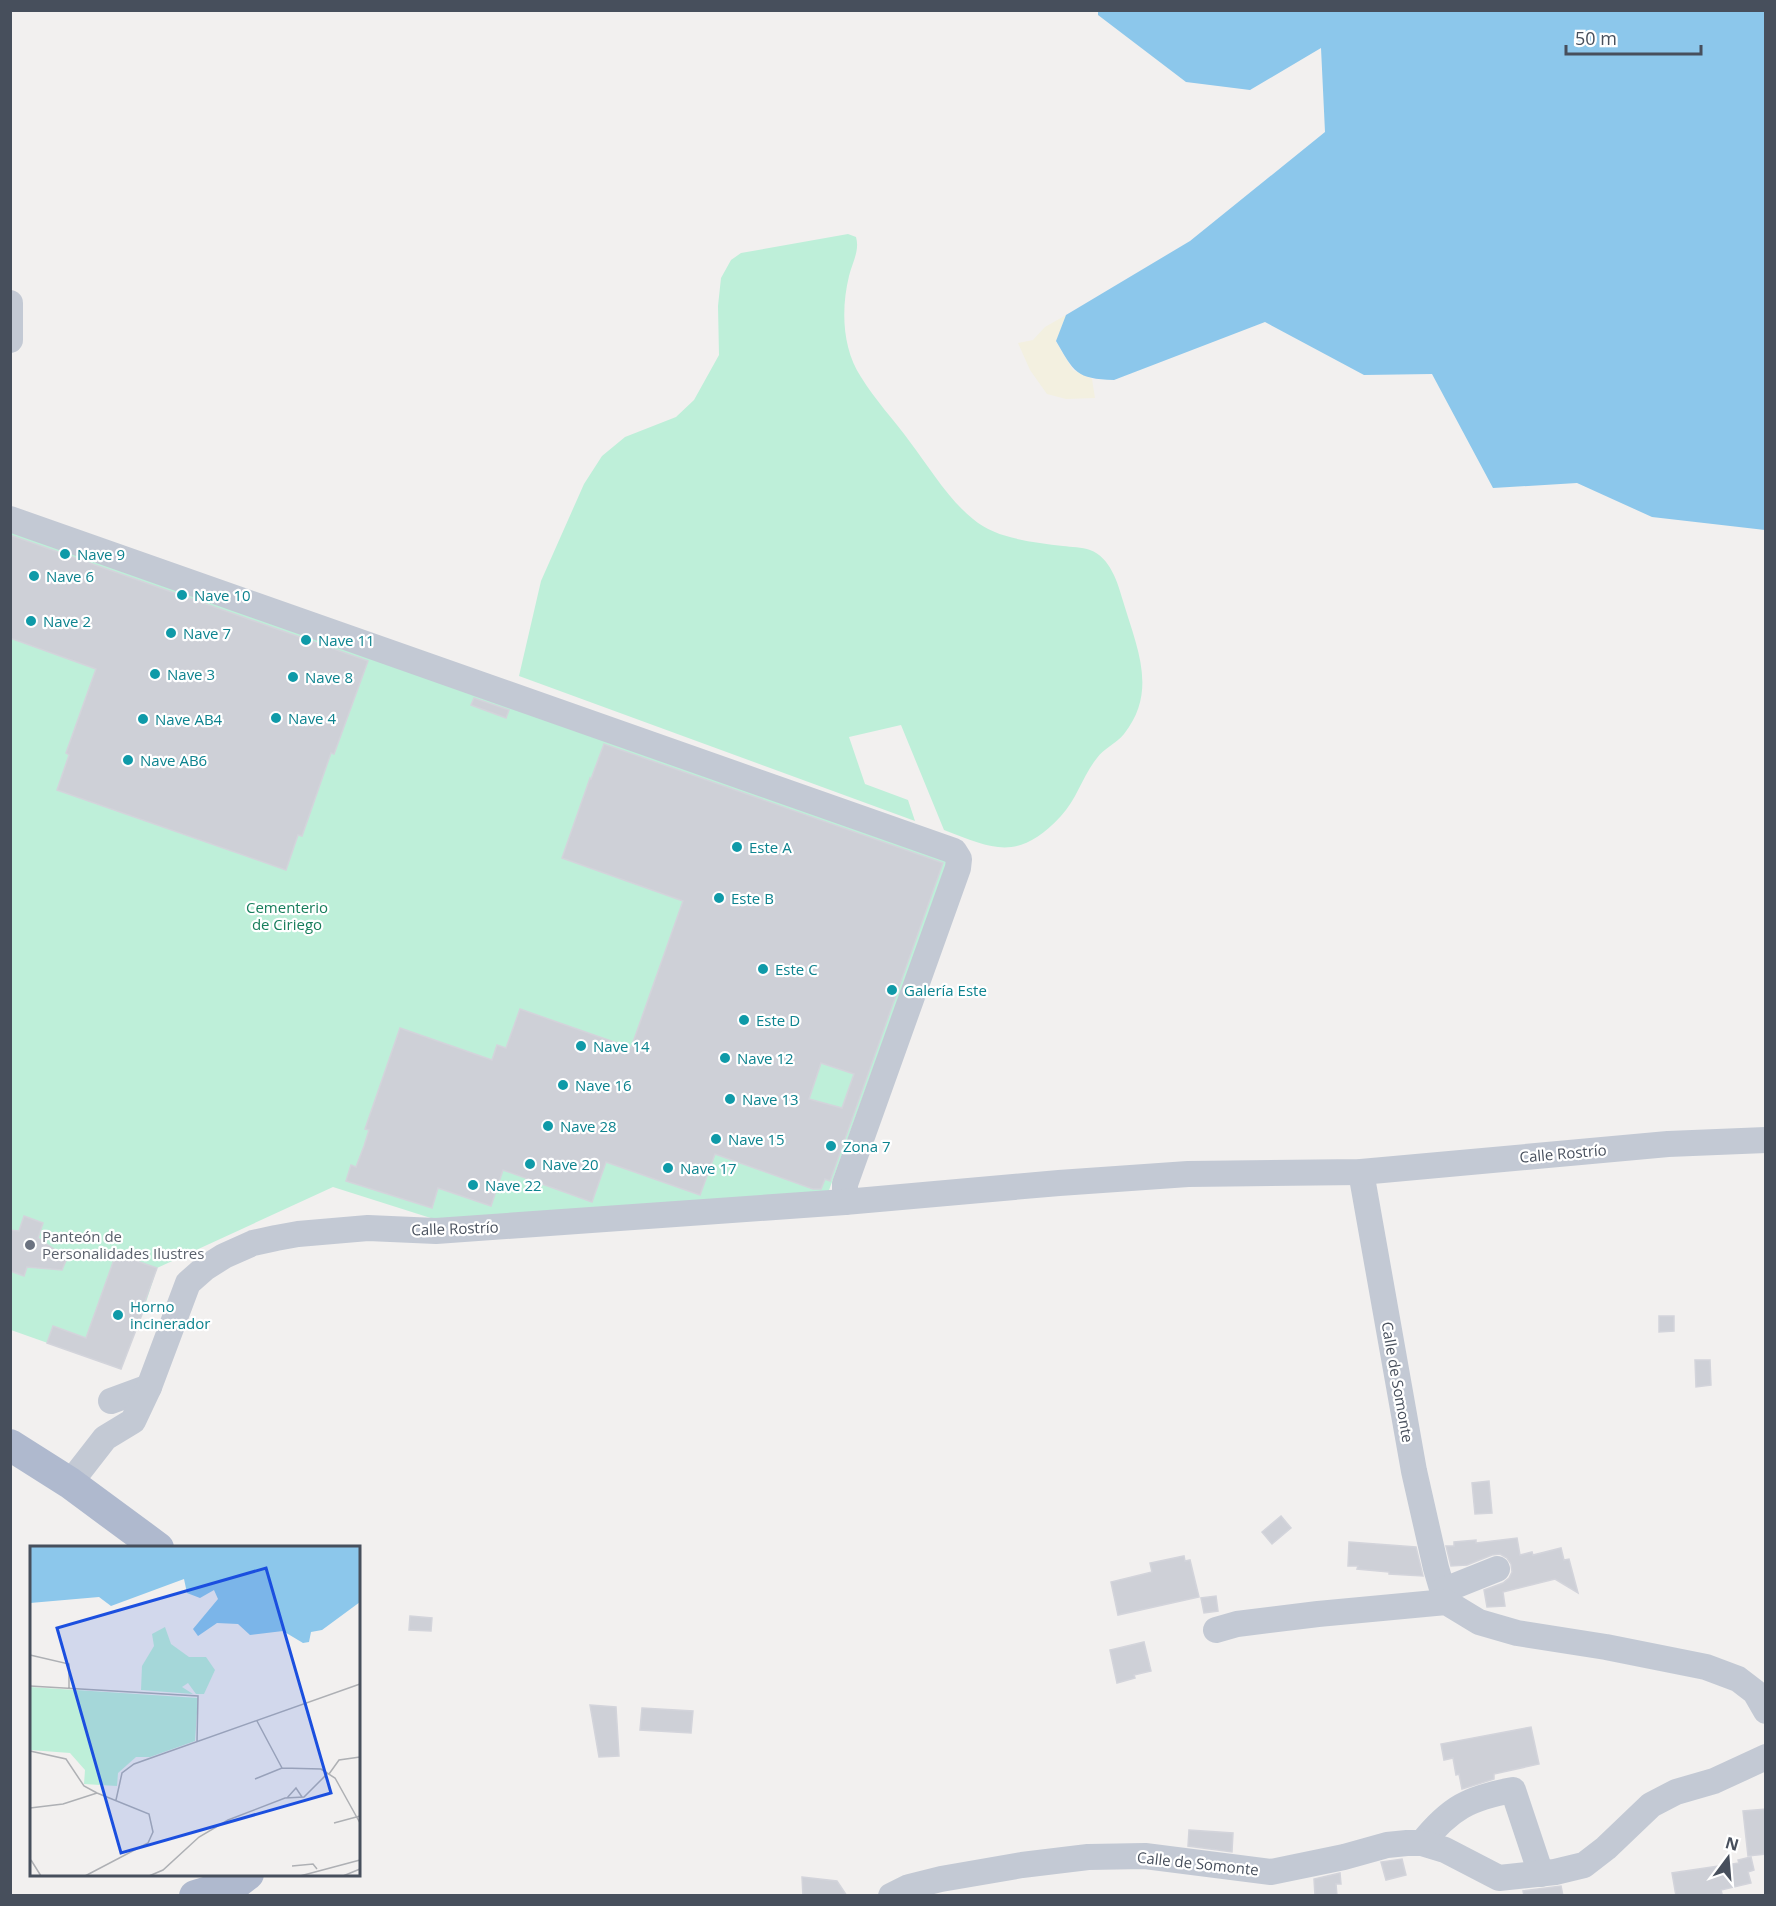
<svg xmlns="http://www.w3.org/2000/svg" width="1776" height="1906" viewBox="0 0 1776 1906" font-family="'Open Sans',sans-serif">
	<rect width="100%" height="100%" fill="#f2f0ef"/>
	<g fill="#beefd9">
		<path d="M848,234L856,237C860,251 852,263 849,276C841,309 842,348 861,377C875,400 894,420 910,442C929,467 949,500 973,519C996,539 1033,542 1063,546C1071,547 1082,547 1090,550C1110,557 1118,583 1123,601C1137,648 1158,691 1124,734C1116,744 1104,748 1097,758C1083,775 1077,799 1061,816C1019,861 995,850 944,830L901,725L849,737L865,784L908,800L915,821L519,676L541,581L584,484L602,456L625,437L676,417L694,400L719,355L718,306L721,278L731,260L741,253Z"/>
		<path d="M11,524L948,861L828,1193L437,1220L333,1187L157,1268L138,1327H136L121,1369L11,1330Z"/>
	</g>
	<path fill="#f3f0e0" d="M1066,315L1056,342L1073,370L1092,379L1095,398L1066,399L1047,394L1030,370L1018,343L1033,340L1045,327Z"/>
	<path fill="#8cc7eb" d="M1098,11H1765V530L1652,517L1577,483L1493,488L1432,374L1364,375L1265,322L1114,380C1076,379 1074,372 1056,341L1066,315L1190,241L1325,132L1321,48L1250,90L1186,82L1098,15Z"/>
	<g fill="#ced0d7" stroke="#d3d4db" stroke-width="1.5" fill-rule="evenodd">
		<path d="M10,535L368,661L334,754L331,753L302,836L298,835L286,870L57,790L69,755L66,753L96,669L10,638Z"/>
		<path d="M474,698L509,710L506,718L471,705Z"/>
		<path d="M604,744L943,863L830,1181L825,1179L821,1189H813L715,1154L700,1195L606,1162L592,1202L503,1170L491,1206L438,1188L432,1208L346,1181L351,1165L356,1167L364,1146L369,1130L365,1129L400,1028L492,1060L497,1045L506,1048L520,1009L631,1048L683,901L562,858L590,778L591,779ZM821,1063L854,1074L842,1108L809,1099Z"/>
		<path d="M24,1216L43,1223L38,1238L67,1258L62,1270L27,1267L24,1276L10,1271V1230L19,1231Z"/>
		<path d="M116,1254L157,1268L144,1304H146L121,1369L47,1343L53,1326L86,1338Z"/>
		<path d="M1659,1316H1674V1331L1659,1332Z"/>
		<path d="M1695,1360H1710L1711,1385L1696,1387Z"/>
		<path d="M1489,1481L1492,1513L1475,1514L1472,1483Z"/>
		<path d="M1281,1516L1291,1528L1272,1544L1262,1532Z"/>
		<path d="M1517,1538L1520,1555L1532,1552L1533,1555L1561,1548L1564,1560L1569,1559L1578,1593L1555,1579L1503,1592L1505,1606L1487,1607L1484,1590L1503,1583L1509,1578L1512,1572L1511,1564L1507,1558L1500,1554L1492,1555L1467,1565L1451,1566L1446,1546H1454V1542L1476,1540V1543Z"/>
		<path d="M1349,1542L1416,1547L1423,1576L1389,1574V1572L1357,1569L1358,1566H1348Z"/>
		<path d="M1184,1556L1185,1561L1190,1560L1199,1597L1118,1615L1111,1582L1152,1572L1150,1563Z"/>
		<path d="M1216,1596L1218,1611L1204,1613L1201,1598Z"/>
		<path d="M410,1616L432,1618L431,1631L409,1630Z"/>
		<path d="M1144,1642L1151,1671L1134,1675L1135,1678L1117,1683L1110,1650Z"/>
		<path d="M590,1705L616,1707L619,1756L599,1757Z"/>
		<path d="M642,1708L693,1711L691,1733L640,1730Z"/>
		<path d="M1531,1727L1539,1764L1494,1774V1779L1462,1789L1459,1774L1456,1775L1453,1758L1444,1760L1441,1744Z"/>
		<path d="M1766,1809V1854L1748,1856L1743,1811Z"/>
		<path d="M1189,1830L1233,1833L1232,1852L1188,1846Z"/>
		<path d="M1751,1857L1754,1870L1748,1872L1751,1883L1721,1890L1722,1894L1676,1896L1672,1873L1739,1863L1738,1860Z"/>
		<path d="M1402,1859L1406,1875L1386,1880L1381,1862Z"/>
		<path d="M1340,1873L1341,1884H1336L1337,1896H1315L1314,1879Z"/>
		<path d="M802,1877L837,1881L847,1896H803Z"/>
		<path d="M1561,1886L1563,1896H1524L1523,1891Z"/>
	</g>
	<g fill="none" stroke-linecap="round" stroke-linejoin="round">
		<g stroke="#c3c9d4" stroke-width="26">
			<path d="M10,303V340"/>
			<path d="M10,519L954,851L959,859L958,868L845,1184V1202"/>
			<path d="M1361,1172L1414,1471L1436,1568L1446,1602"/>
			<path d="M111,1401L149,1387"/>
			<path d="M70,1483L105,1438L133,1421L149,1387L188,1283L205,1268L224,1256L253,1243L276,1238L298,1234L368,1228L436,1231L845,1202L1059,1183L1188,1174L1361,1172L1668,1144L1766,1140"/>
			<path d="M1442,1591L1497,1569"/>
			<path d="M1216,1630L1237,1624L1318,1614L1446,1602L1479,1622L1517,1633L1606,1647L1706,1667L1738,1679L1755,1692L1766,1711"/>
			<path d="M1422,1843C1450,1808 1469,1798 1513,1790L1541,1874"/>
			<path d="M891,1896L909,1887L941,1879L1022,1865L1088,1857L1145,1856L1271,1872L1344,1857L1387,1845L1407,1843H1422L1445,1850L1499,1878L1555,1872L1584,1865L1606,1848L1651,1805L1676,1792L1714,1781L1766,1757"/>
		</g>
		<g stroke="#afb9ce" stroke-width="32">
			<path d="M10,1445L70,1483L158,1548"/>
			<path d="M195,1896L235,1884L248,1874"/>
		</g>
	</g>
	<g fill="#0f9aa8" stroke="#fff" stroke-width="2">
		<circle cx="65" cy="554" r="6"/>
		<circle cx="34" cy="576" r="6"/>
		<circle cx="182" cy="595" r="6"/>
		<circle cx="31" cy="621" r="6"/>
		<circle cx="171" cy="633" r="6"/>
		<circle cx="306" cy="640" r="6"/>
		<circle cx="155" cy="674" r="6"/>
		<circle cx="293" cy="677" r="6"/>
		<circle cx="276" cy="718" r="6"/>
		<circle cx="143" cy="719" r="6"/>
		<circle cx="128" cy="760" r="6"/>
		<circle cx="737" cy="847" r="6"/>
		<circle cx="719" cy="898" r="6"/>
		<circle cx="763" cy="969" r="6"/>
		<circle cx="892" cy="990" r="6"/>
		<circle cx="744" cy="1020" r="6"/>
		<circle cx="581" cy="1046" r="6"/>
		<circle cx="725" cy="1058" r="6"/>
		<circle cx="563" cy="1085" r="6"/>
		<circle cx="730" cy="1099" r="6"/>
		<circle cx="548" cy="1126" r="6"/>
		<circle cx="716" cy="1139" r="6"/>
		<circle cx="831" cy="1146" r="6"/>
		<circle cx="530" cy="1164" r="6"/>
		<circle cx="668" cy="1168" r="6"/>
		<circle cx="473" cy="1185" r="6"/>
		<circle cx="118" cy="1315" r="6"/>
	</g>
	<circle fill="#6b7280" stroke="#fff" stroke-width="2" cx="30" cy="1245" r="6"/>
	<g text-anchor="middle" dominant-baseline="central" stroke-width="4.5" stroke-linejoin="round" paint-order="stroke">
		<g font-size="15" fill="#0d838f" stroke="#fff" text-anchor="start">
			<text x="77" y="554">Nave 9</text>
			<text x="46" y="576">Nave 6</text>
			<text x="194" y="595">Nave 10</text>
			<text x="43" y="621">Nave 2</text>
			<text x="183" y="633">Nave 7</text>
			<text x="318" y="640">Nave 11</text>
			<text x="167" y="674">Nave 3</text>
			<text x="305" y="677">Nave 8</text>
			<text x="288" y="718">Nave 4</text>
			<text x="155" y="719">Nave AB4</text>
			<text x="140" y="760">Nave AB6</text>
			<text x="749" y="847">Este A</text>
			<text x="731" y="898">Este B</text>
			<text x="775" y="969">Este C</text>
			<text x="904" y="990">Galería Este</text>
			<text x="756" y="1020">Este D</text>
			<text x="593" y="1046">Nave 14</text>
			<text x="737" y="1058">Nave 12</text>
			<text x="575" y="1085">Nave 16</text>
			<text x="742" y="1099">Nave 13</text>
			<text x="560" y="1126">Nave 28</text>
			<text x="728" y="1139">Nave 15</text>
			<text x="843" y="1146">Zona 7</text>
			<text x="542" y="1164">Nave 20</text>
			<text x="680" y="1168">Nave 17</text>
			<text x="485" y="1185">Nave 22</text>
			<text x="130" y="1306">Horno<tspan x="130" dy="17">incinerador</tspan></text>
		</g>
		<g font-size="15" fill="#187e5c" stroke="#fff">
			<text x="287" y="907">Cementerio<tspan x="287" dy="17">de Ciriego</tspan></text>
		</g>
		<g font-size="15" fill="#474f5c" stroke="#fff">
			<text transform="translate(1563 1153) rotate(-5)">Calle Rostrío</text>
			<text transform="translate(455 1228) rotate(-2)">Calle Rostrío</text>
			<text transform="translate(1398 1382) rotate(80)">Calle de Somonte</text>
			<text transform="translate(1198 1863) rotate(6)">Calle de Somonte</text>
		</g>
		<g font-size="15" fill="#5b616d" stroke="#fff" text-anchor="start">
			<text x="42" y="1236">Panteón de<tspan x="42" dy="17">Personalidades Ilustres</tspan></text>
		</g>
	</g>
	<g transform="translate(30 1546)">
		<rect width="330" height="330" fill="#f2f0ef"/>
		<path d="M135,81L141,98L159,111H176L185,124L174,148H166L158,137L152,141L163,148L111,144L112,120L124,100L122,88ZM0,141L168,152L165,195L120,211H106L88,227L87,240L54,238L55,224L40,207L0,204Z" fill="#beefd9"/>
		<path d="M0,0H330V56L292,84L281,86L279,96L273,97L253,85L220,89L208,78L187,77L168,90L163,83L188,53L184,44L170,52L157,47L154,33L81,60L69,51L0,57Z" fill="#8cc7eb"/>
		<path fill="none" stroke="#aeb0b4" stroke-width="1.5" d="M0,109L39,118V143M0,140L168,150L167,195M227,175L252,222M0,205L36,213L54,240L67,247M299,228L309,214L330,211M225,233L252,222L291,223L305,232L330,277M257,252L266,242L272,251M86,254L92,227L104,218L330,138M0,262L33,258L67,247M304,277L330,270M1,314L11,330M262,320L283,318L287,323M55,330L118,297L123,286L119,268L67,247M119,330L133,324L169,291L198,274L255,252L274,251L297,228M270,330L330,314M313,330L330,323"/>
		<path fill="#1b4fdf" fill-opacity="0.15" stroke="#1b4fdf" stroke-width="3" d="M236,22L301,247L91,307L27,82Z"/>
		<rect width="330" height="330" fill="none" stroke="#474f5c" stroke-width="3"/>
	</g>
	<rect width="1776" height="1906" fill="none" stroke="#474f5c" stroke-width="24"/>
	<g transform="translate(1728 1858) rotate(16)" stroke="#ffffff" stroke-width="4.5" paint-order="stroke">
	<path d="M0-4.5L10 22L0 15L-10 22Z" fill="#474f5c"/>
	<text y="-9" font-size="16" font-weight="bold" text-anchor="middle" fill="#474f5c">N</text>
	</g>
	<path d="M1566 45v9h135v-9" fill="none" stroke="#474f5c" stroke-width="3"/>
	<text x="1575" y="45" font-size="18" fill="#474f5c" stroke="#ffffff" stroke-width="4.5" paint-order="stroke">50 m</text>
</svg>
